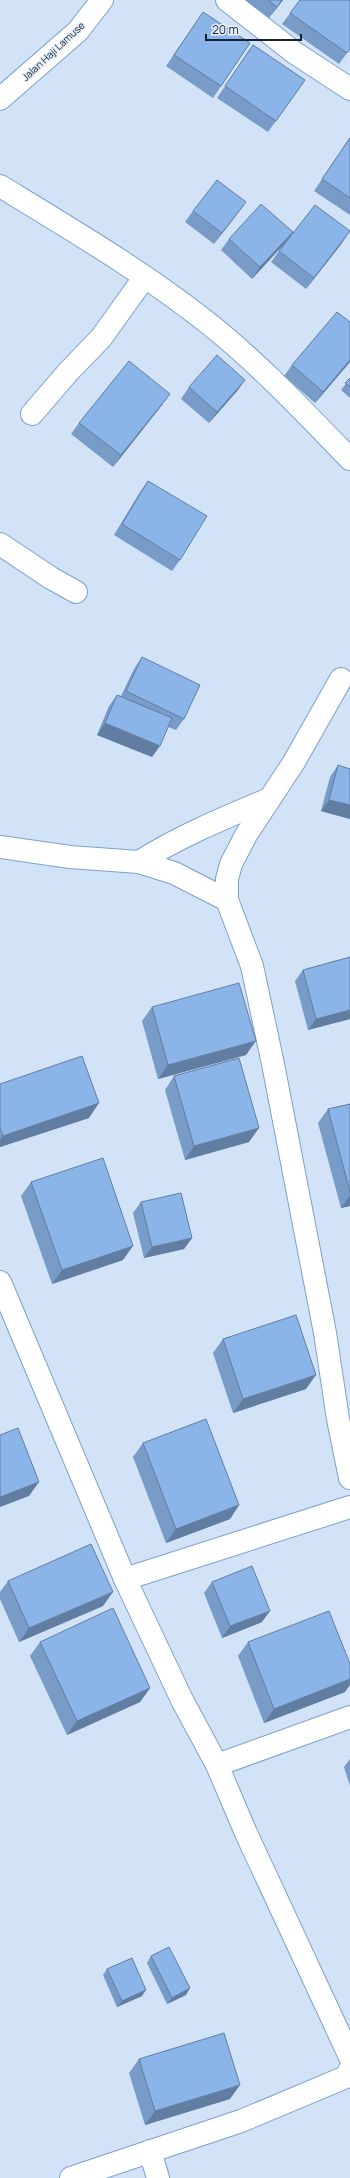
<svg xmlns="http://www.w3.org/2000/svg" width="350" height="2178" viewBox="0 0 350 2178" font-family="Manrope,sans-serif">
	<rect width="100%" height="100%" fill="#d2e3f7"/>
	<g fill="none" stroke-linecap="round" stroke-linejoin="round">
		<defs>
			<g id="minor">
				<path d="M227,0L295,53L350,89"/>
				<path d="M0,99L78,31L102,0"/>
				<path d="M0,186C74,231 152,277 219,332C266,371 308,416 350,459"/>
				<path d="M32,414L69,371L101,338L144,278"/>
				<path d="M0,544L51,578L76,592"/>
				<path d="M341,679L294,762L246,835L231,864L227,879V900L252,966L273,1064L325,1333L338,1419L350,1478"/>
				<path d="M0,847L70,857L139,862L174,873L227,900"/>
				<path d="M139,862C180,836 224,818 269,799"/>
				<path d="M0,1282L125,1579L182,1700L217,1765L246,1833L350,2057"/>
				<path d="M125,1579L350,1507"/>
				<path d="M217,1765L350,1717"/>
				<path d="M150,2151L158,2178"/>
				<path d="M71,2178L241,2121L346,2077L350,2069"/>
			</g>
		</defs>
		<use href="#minor" stroke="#7aa0d0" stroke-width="24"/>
		<use href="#minor" stroke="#fff" stroke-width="22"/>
	</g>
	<g fill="#789bc8">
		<path d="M245,0H283L269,18Z"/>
		<path d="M300,0L350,49L339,64L282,24Z"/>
		<path d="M203,12L250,43L213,98L166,66Z"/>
		<path d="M253,45L305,80L268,132L217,98Z"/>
		<path d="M350,137V215L314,191Z"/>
		<path d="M193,211L238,213L214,244L185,222Z"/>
		<path d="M293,232L285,243L252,279L221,250L229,239Z"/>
		<path d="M342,243L306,289L271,262L279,251Z"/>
		<path d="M350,322V362L315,403L284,376L292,365Z"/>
		<path d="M350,378V398L341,390Z"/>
		<path d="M245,380L237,391L209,423L181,399L189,387Z"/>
		<path d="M162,405L113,467L71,434L79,423Z"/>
		<path d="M148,481L180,560L172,571L114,535L140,492Z"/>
		<path d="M142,657L184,719L176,730L168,727L152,757L97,735L109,706L117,695L121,696L134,669Z"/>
		<path d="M338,765L350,769V819L321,811L330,777Z"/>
		<path d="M350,957V1019L308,1030L295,981L303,970Z"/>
		<path d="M152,1007L246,1055L158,1079L142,1021Z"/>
		<path d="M174,1076L249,1142L185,1160L165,1090Z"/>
		<path d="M0,1084L89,1118L0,1147Z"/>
		<path d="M350,1104V1206L341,1208L318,1123L328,1109Z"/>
		<path d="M31,1182L123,1260L52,1284L21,1196Z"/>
		<path d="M141,1202L192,1238L184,1249L144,1258L133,1213Z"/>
		<path d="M223,1339L306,1389L233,1413L213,1353Z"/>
		<path d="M143,1443L239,1505L230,1519L166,1543L133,1457Z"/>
		<path d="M8,1581L103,1606L19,1642L0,1599V1592Z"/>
		<path d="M212,1582L262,1622L222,1638L204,1593Z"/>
		<path d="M40,1642L150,1688L140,1702L67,1735L30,1656Z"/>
		<path d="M248,1642L345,1692L264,1723L238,1656Z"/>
		<path d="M350,1759V1786L344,1767Z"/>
		<path d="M151,1956L186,1995L167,2004L147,1963Z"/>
		<path d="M107,1969L142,1996L117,2007L103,1975Z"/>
		<path d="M139,2059L230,2099L145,2125L129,2073Z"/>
	</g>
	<g fill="#617ea2">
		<path d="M282,0H283L269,18L277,7Z"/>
		<path d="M246,202L238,213L214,244L222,233Z"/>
		<path d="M350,231L342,243L306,289L314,278Z"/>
		<path d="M293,232L285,243L252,279L260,267Z"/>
		<path d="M350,360V362L315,403L323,392Z"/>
		<path d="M245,380L237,391L209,423L217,412Z"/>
		<path d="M170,394L162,405L113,467L121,455Z"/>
		<path d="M105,723L160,746L152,757L97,735Z"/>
		<path d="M329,800L350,805V819L321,811Z"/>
		<path d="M350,1010V1019L308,1030L316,1019Z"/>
		<path d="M256,1041L246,1055L158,1079L168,1065Z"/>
		<path d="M99,1103L89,1118L0,1147V1140L3,1136Z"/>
		<path d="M259,1128L249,1142L185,1160L194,1146Z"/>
		<path d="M350,1195V1206L341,1208Z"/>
		<path d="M192,1238L184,1249L144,1258L152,1247Z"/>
		<path d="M133,1246L123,1260L52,1284L62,1270Z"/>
		<path d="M316,1375L306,1389L233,1413L243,1399Z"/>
		<path d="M39,1482L29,1496L0,1507V1497Z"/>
		<path d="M239,1505L230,1519L166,1543L176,1529Z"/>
		<path d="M113,1592L103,1606L19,1642L29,1628Z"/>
		<path d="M270,1611L262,1622L222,1638L230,1626Z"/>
		<path d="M350,1679V1685L345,1692L264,1723L274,1709Z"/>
		<path d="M150,1688L140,1702L67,1735L77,1721Z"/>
		<path d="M190,1988L186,1995L167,2004L172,1998Z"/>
		<path d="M146,1990L142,1996L117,2007L122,2001Z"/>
		<path d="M240,2085L230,2099L145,2125L155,2111Z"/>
	</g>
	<g fill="#8bb4e8" stroke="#617ea2">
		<path d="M268,0H282L277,7Z"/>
		<path d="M300,0H350V49L347,53L290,13Z"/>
		<path d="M203,12L250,43L221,86L174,55Z"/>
		<path d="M253,45L305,80L276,121L225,86Z"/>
		<path d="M350,138V198L322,179Z"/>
		<path d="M217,180L246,202L222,233L193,211Z"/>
		<path d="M261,204L293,232L260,267L229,239Z"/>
		<path d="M315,205L350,231L314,278L279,251Z"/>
		<path d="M337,312L350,322V360L323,392L292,365Z"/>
		<path d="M217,355L245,380L217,412L189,387Z"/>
		<path d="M129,361L170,394L121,455L79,423Z"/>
		<path d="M350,378V387L345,383Z"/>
		<path d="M148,481L207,516L180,560L122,524Z"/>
		<path d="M142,657L200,685L184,719L126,691Z"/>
		<path d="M117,695L172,718L160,746L105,723Z"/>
		<path d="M338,765L350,769V805L329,800Z"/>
		<path d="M350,957V1010L316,1019L303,970Z"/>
		<path d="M239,983L256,1041L168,1065L152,1007Z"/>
		<path d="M82,1056L99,1103L3,1136L0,1127V1084Z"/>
		<path d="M239,1058L259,1128L194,1146L174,1076Z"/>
		<path d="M350,1104V1192L328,1109Z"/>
		<path d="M103,1158L133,1246L62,1270L31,1182Z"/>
		<path d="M181,1193L192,1238L152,1247L141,1202Z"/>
		<path d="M296,1315L316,1375L243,1399L223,1339Z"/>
		<path d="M206,1419L239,1505L176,1529L143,1443Z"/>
		<path d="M18,1428L39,1482L0,1497V1435Z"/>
		<path d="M91,1544L113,1592L29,1628L8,1581Z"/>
		<path d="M252,1566L270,1611L230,1626L212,1582Z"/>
		<path d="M113,1608L150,1688L77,1721L40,1642Z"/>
		<path d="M329,1611L350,1664V1679L274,1709L248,1642Z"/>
		<path d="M169,1947L190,1988L172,1998L151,1956Z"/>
		<path d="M132,1958L146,1990L122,2001L107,1969Z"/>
		<path d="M224,2033L240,2085L155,2111L139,2059Z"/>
	</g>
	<g text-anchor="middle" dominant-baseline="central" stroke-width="3" stroke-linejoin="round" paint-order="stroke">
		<g font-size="10" fill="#122234" stroke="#e7eff9">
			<text transform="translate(53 51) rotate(-43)">Jalan Haji Lamuse</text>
		</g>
	</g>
	<path d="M206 34v6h95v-6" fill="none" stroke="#122234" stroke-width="2"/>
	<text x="212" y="34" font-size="12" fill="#122234" stroke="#e7eff9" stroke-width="3" paint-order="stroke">20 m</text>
</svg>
